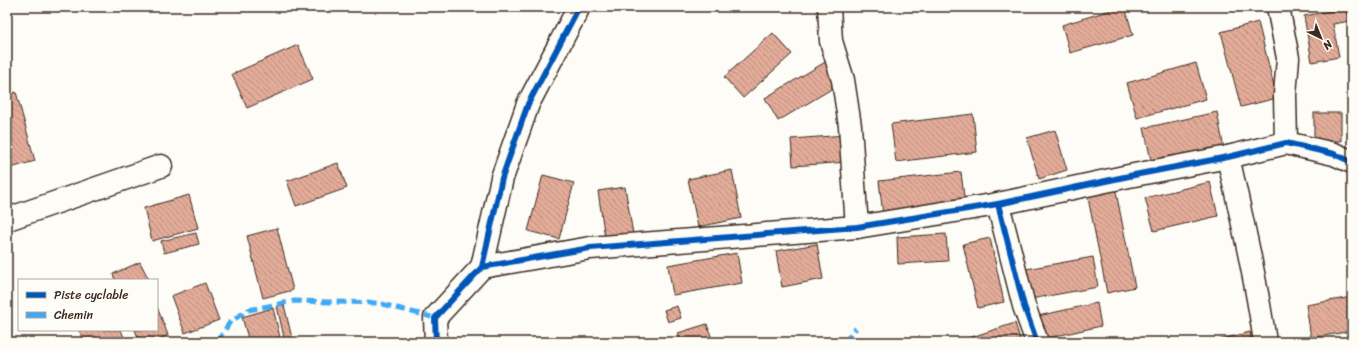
<svg xmlns="http://www.w3.org/2000/svg" width="1359" height="349" viewBox="0 0 1359 349" font-family="Sriracha,sans-serif">
	<defs>
		<pattern id="building-back-hatch" width="6" height="6" patternUnits="userSpaceOnUse"><rect width="6" height="6" fill="#e3ac99"/><path d="M-1 5l2 2M0 0l6 6M5-1l2 2" fill="none" stroke="#b98c7c"/></pattern>
	</defs>
	<rect width="100%" height="100%" fill="#fdfcf7"/>
	<filter id="ink" filterUnits="userSpaceOnUse"><feTurbulence type="fractalNoise" baseFrequency=".025" numOctaves="2"/><feDisplacementMap in="SourceGraphic" scale="8" xChannelSelector="R" yChannelSelector="G"/><feConvolveMatrix kernelMatrix="1 2 1 2 8 2 1 2 1" color-interpolation-filters="sRGB"/></filter>
	<g filter="url(#ink)">
		<g fill="url(#building-back-hatch)" stroke="#3b2a1e">
			<path d="M1121,7H1125L1133,35L1070,53L1062,25Z"/>
			<path d="M1347,8L1350,21L1333,24L1339,57L1312,62L1304,16Z"/>
			<path d="M1258,22L1277,98L1241,107L1221,32Z"/>
			<path d="M773,33L792,54L743,98L724,77Z"/>
			<path d="M298,45L313,79L247,108L232,74Z"/>
			<path d="M827,61L840,84L778,121L765,98Z"/>
			<path d="M1196,63L1206,99L1137,118L1127,83Z"/>
			<path d="M16,92L35,161L7,169V95Z"/>
			<path d="M1217,112L1224,149L1152,165L1144,128Z"/>
			<rect x="1314" y="113" width="27" height="28"/>
			<path d="M973,114L977,152L896,162L891,124Z"/>
			<path d="M1055,130L1067,170L1039,179L1027,138Z"/>
			<path d="M846,135L847,162L793,166L791,139Z"/>
			<path d="M338,163L347,188L296,206L287,181Z"/>
			<path d="M732,170L741,218L698,227L688,179Z"/>
			<path d="M961,172L965,205L883,215L879,181Z"/>
			<path d="M543,175L574,183L559,239L528,231Z"/>
			<path d="M1210,182L1218,216L1154,231L1145,198Z"/>
			<path d="M625,187L633,234L605,238L598,191Z"/>
			<path d="M1115,187L1135,287L1107,293L1087,193Z"/>
			<path d="M189,195L198,228L152,241L144,208Z"/>
			<path d="M277,228L293,290L263,298L247,236Z"/>
			<path d="M196,233L199,244L164,253L161,241Z"/>
			<path d="M946,234L948,261L898,264L897,237Z"/>
			<path d="M990,238L1004,302L978,308L963,244Z"/>
			<path d="M817,244L823,279L782,287L776,251Z"/>
			<path d="M737,253L742,283L673,295L668,265Z"/>
			<path d="M1093,257L1098,287L1025,300L1021,270Z"/>
			<path d="M140,262L149,280H115L113,274Z"/>
			<path d="M205,283L219,320L185,333L171,296Z"/>
			<path d="M1352,297V331L1311,338L1306,305Z"/>
			<path d="M1097,303L1101,326L1043,339L1038,316Z"/>
			<path d="M284,305L293,342H285L277,306Z"/>
			<path d="M677,306L681,318L668,322L664,310Z"/>
			<path d="M157,307L168,335L152,342H140L135,330H157Z"/>
			<path d="M273,308L281,342H249L242,317Z"/>
			<path d="M1015,323L1021,342H956Z"/>
			<path d="M707,324L713,342H681L678,333Z"/>
			<path d="M79,330H121L126,342H84Z"/>
			<path d="M1250,332L1252,342H1211Z"/>
		</g>
		<g fill="none" stroke-linecap="round" stroke-linejoin="round">
			<defs>
				<g id="minor">
					<path d="M829,7L831,41L843,80L850,126L857,227"/>
					<path d="M1278,7L1288,58L1285,95L1286,143"/>
					<path d="M1228,157C1242,219 1256,280 1265,342"/>
					<path d="M7,215L8,219L161,166"/>
					<path d="M482,267L590,248L857,227L998,204"/>
					<path d="M436,342L435,318L482,267L502,178L528,104L579,7"/>
					<path d="M1037,342L1024,306L998,204L1129,176L1228,157L1286,143L1334,154L1352,162"/>
				</g>
			</defs>
			<use href="#minor" stroke="#3b2a1e" stroke-width="25"/>
			<use href="#minor" stroke="#fdfcf7" stroke-width="22"/>
			<g stroke="#3fa9f5" stroke-width="5" stroke-dasharray="10 5" stroke-linecap="butt">
				<path d="M217,342L230,322L248,310L294,301L378,303L435,318"/>
				<path d="M845,342L856,328"/>
			</g>
			<defs>
				<g id="cycleway">
					<path d="M482,267L590,248L857,227L998,204"/>
					<path d="M436,342L435,318L482,267L502,178L528,104L579,7"/>
					<path d="M1037,342L1024,306L998,204L1129,176L1228,157L1286,143L1334,154L1352,162"/>
				</g>
			</defs>
			<use href="#cycleway" stroke="#fdfcf7" stroke-width="8"/>
			<use href="#cycleway" stroke="#0057b8" stroke-width="6"/>
		</g>
	</g>
	<rect width="1359" height="349" fill="none" stroke="#fdfcf7" stroke-width="24"/>
	<rect x="12" y="12" width="1335" height="325" fill="none" stroke="#3b2a1e" stroke-width="1.5" filter="url(#ink)"/>
	<rect x="18" y="279" width="140" height="52" fill="#fdfcf7" stroke="#afa8a0"/>
	<rect x="26" y="292" width="20" height="6" fill="#0057b8" stroke="#afa8a0"/>
	<text x="54" y="299" font-size="12" fill="#3b2a1e">Piste cyclable</text>
	<rect x="26" y="312" width="20" height="6" fill="#3fa9f5" stroke="#afa8a0"/>
	<text x="54" y="319" font-size="12" fill="#3b2a1e">Chemin</text>
	<g transform="translate(1321 38) rotate(137)" stroke="#fdfcf7" stroke-width="3" paint-order="stroke">
	<path d="M0-3L7 15L0 10L-7 15Z" fill="#3b2a1e"/>
	<text y="-6" font-size="11" font-weight="bold" text-anchor="middle" fill="#3b2a1e">N</text>
	</g>
</svg>
